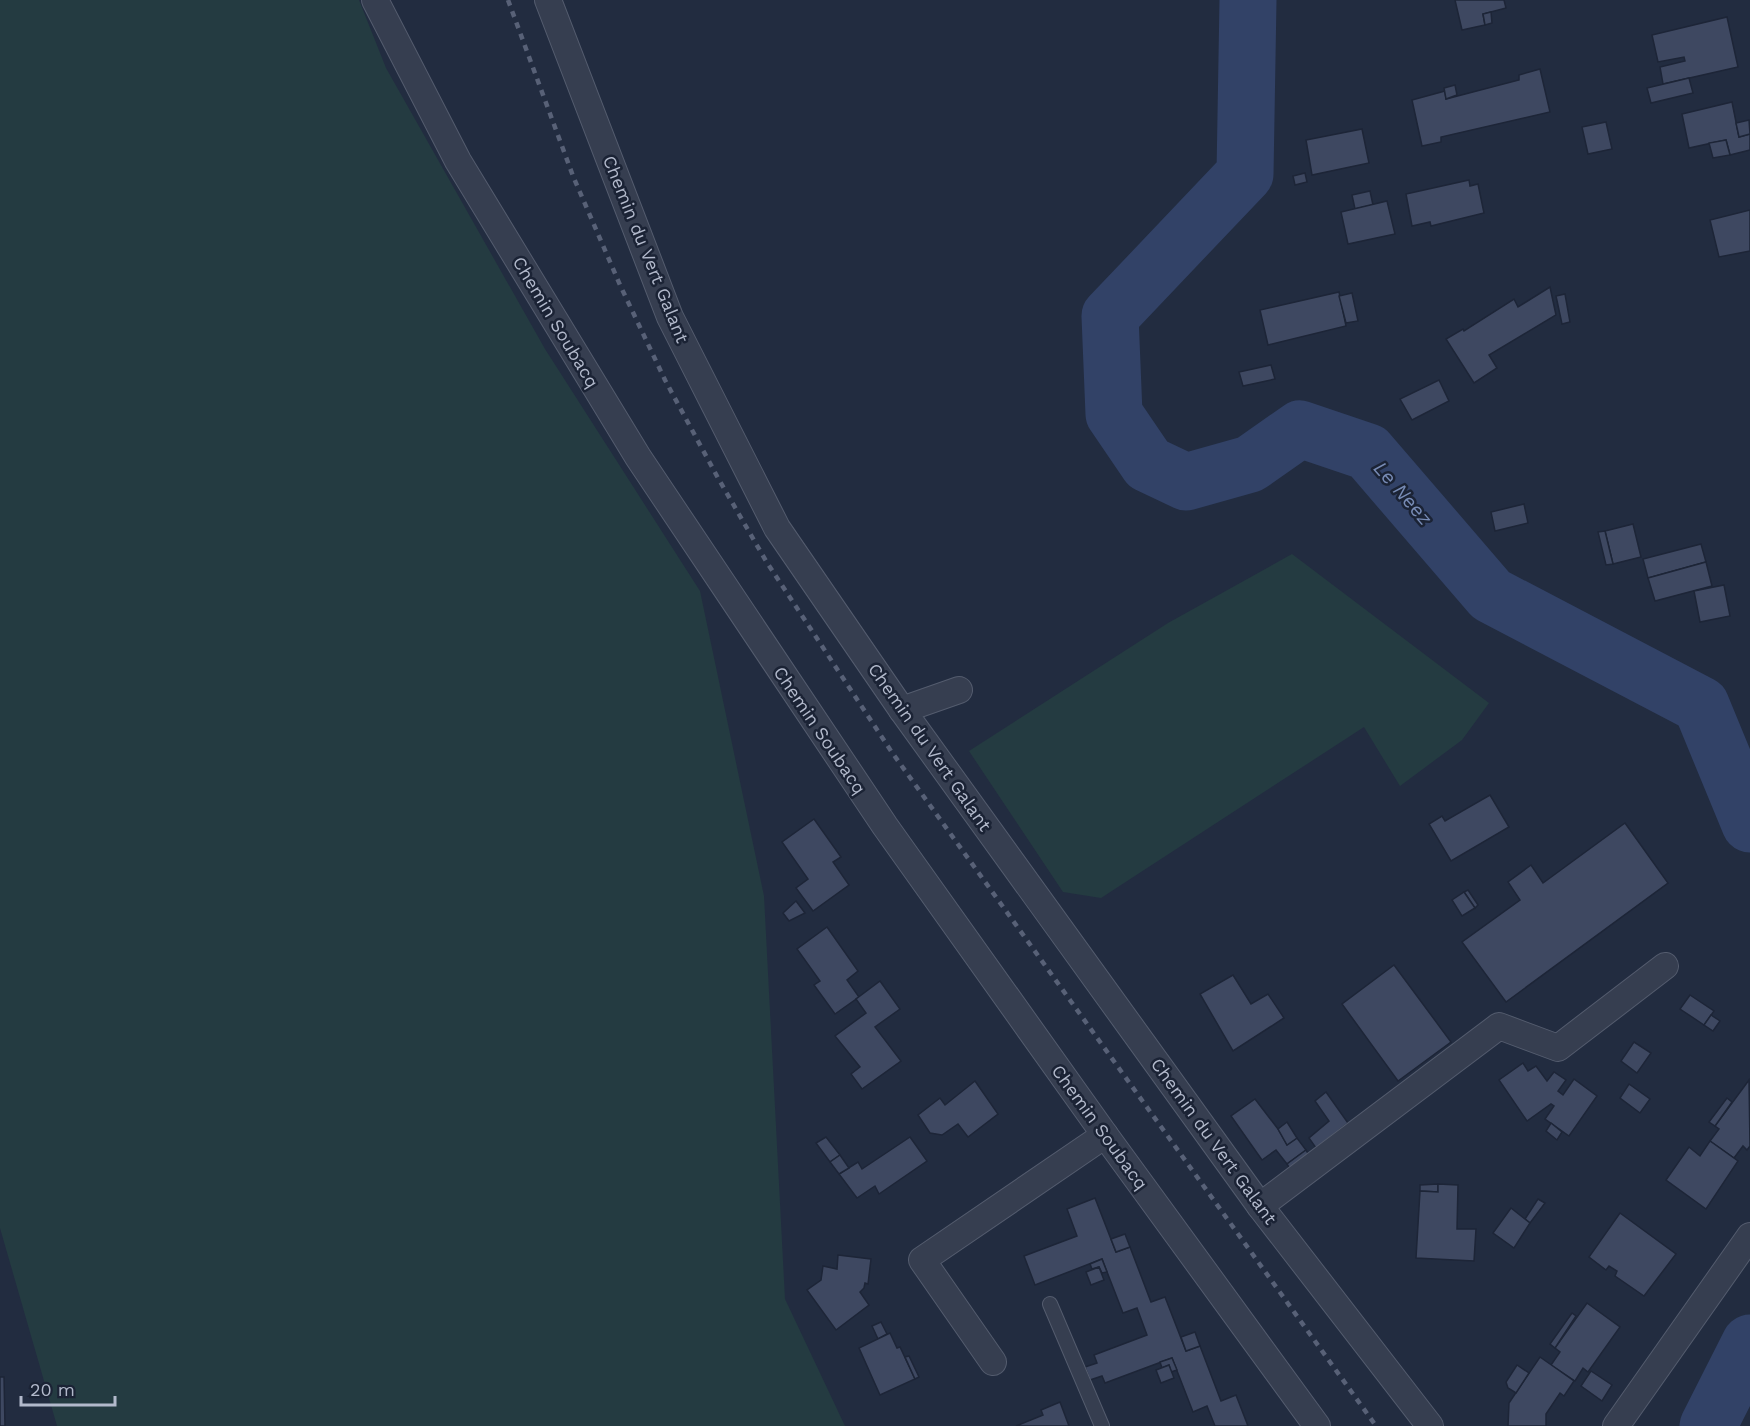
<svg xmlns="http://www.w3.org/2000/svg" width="1750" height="1426" viewBox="0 0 1750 1426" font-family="'Work Sans',sans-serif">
	<rect width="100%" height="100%" fill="#222c40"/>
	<g fill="#243b41">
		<path d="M0,0H359L386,68L545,349L700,591L764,896L785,1299L845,1426H57L0,1228Z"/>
		<path d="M1292,554L1489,703L1462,740L1400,786L1364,727L1101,898L1063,892L969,751L1168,623Z"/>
	</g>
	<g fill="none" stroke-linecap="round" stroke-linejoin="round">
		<g stroke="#324267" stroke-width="57">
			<path d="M1248,0L1245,174L1110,316L1114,414L1148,464L1186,482L1250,464L1300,429L1368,452L1491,595L1701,705L1750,824"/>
			<path d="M1708,1426L1750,1343"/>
		</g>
	</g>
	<g fill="#3e4861" stroke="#1d2537" stroke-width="1.5">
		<path d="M1455,0H1504L1506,8L1483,14L1485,25L1462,30Z"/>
		<path d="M1491,12L1492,23L1485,25L1483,14Z"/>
		<path d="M1727,17L1738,67L1663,84L1660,67L1685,61L1684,57L1658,62L1652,35Z"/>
		<path d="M1540,69L1550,112L1441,137V142L1422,146L1412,100L1445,91L1446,99L1519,80V75Z"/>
		<path d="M1689,78L1693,93L1651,103L1647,88Z"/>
		<path d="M1455,85L1457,95L1446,99L1444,88Z"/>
		<path d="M1732,102L1739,137L1750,134V150L1730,155L1726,140L1689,148L1682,114Z"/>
		<path d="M1749,120L1750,134L1739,137L1736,123Z"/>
		<path d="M1606,122L1612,149L1588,154L1582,127Z"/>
		<path d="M1362,129L1369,163L1312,175L1306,140Z"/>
		<path d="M1726,140L1730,155L1713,158L1709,143Z"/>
		<path d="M1305,173L1307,182L1295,185L1293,176Z"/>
		<path d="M1469,180L1470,186L1478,184L1484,213L1431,226L1430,222L1412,226L1406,194Z"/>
		<path d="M1370,191L1373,205L1355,209L1352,195Z"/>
		<path d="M1387,201L1395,234L1348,244L1341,212Z"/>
		<path d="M1750,210V251L1719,257L1710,220Z"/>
		<path d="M1550,287L1556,315L1489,355L1497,368L1474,383L1446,339L1463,329L1464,331L1514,299L1518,307Z"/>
		<path d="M1339,292L1346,326L1268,345L1260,310Z"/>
		<path d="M1352,293L1358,321L1346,323L1339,296Z"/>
		<path d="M1565,294L1570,322L1562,324L1556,296Z"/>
		<path d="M1271,365L1275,379L1243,386L1239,372Z"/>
		<path d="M1439,380L1449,401L1412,420L1400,399Z"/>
		<path d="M1524,504L1528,523L1495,531L1491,512Z"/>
		<path d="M1633,524L1641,557L1613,564L1605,531Z"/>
		<path d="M1605,531L1613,564L1606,565L1598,532Z"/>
		<path d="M1701,544L1706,562L1648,578L1643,559Z"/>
		<path d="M1706,562L1712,586L1655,601L1648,578Z"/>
		<path d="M1724,585L1730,616L1700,622L1694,591Z"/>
		<path d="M1490,795L1509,827L1451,861L1429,824L1442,816L1445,821Z"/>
		<path d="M814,819L841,857L833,862L849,885L813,911L796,888L808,879L782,842Z"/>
		<path d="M1625,823L1668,883L1506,1002L1462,942L1520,900L1508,882L1531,865L1543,883Z"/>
		<path d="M1468,890L1478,905L1475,908L1464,892Z"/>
		<path d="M1464,892L1475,908L1462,916L1452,900Z"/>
		<path d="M796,901L805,913L789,921L783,913Z"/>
		<path d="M827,927L858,971L847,980L859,997L835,1014L814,985L820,981L797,949Z"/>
		<path d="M1394,965L1451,1042L1398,1081L1342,1004Z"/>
		<path d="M1233,975L1251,1004L1268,994L1284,1018L1233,1051L1200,994Z"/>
		<path d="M880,981L900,1009L875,1027L901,1061L862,1089L851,1074L860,1067L835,1036L866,1013L856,999Z"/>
		<path d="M1690,995L1714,1011L1704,1025L1680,1009Z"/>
		<path d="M1711,1015L1720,1021L1713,1031L1704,1025Z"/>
		<path d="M1634,1042L1651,1053L1637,1073L1621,1061Z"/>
		<path d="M1523,1063L1528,1071L1536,1066L1547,1081L1554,1072L1566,1080L1558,1091L1563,1095L1574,1079L1597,1096L1569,1136L1545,1119L1554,1106L1551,1104L1527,1121L1499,1080Z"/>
		<path d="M1749,1080L1750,1146L1747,1150L1743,1146L1734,1158L1710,1141L1719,1129L1715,1126Z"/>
		<path d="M975,1081L998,1114L968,1137L958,1124L942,1135L930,1133L918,1115L940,1098L945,1105Z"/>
		<path d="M1629,1084L1650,1099L1640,1113L1620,1098Z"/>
		<path d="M1326,1092L1348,1123L1316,1148L1309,1138L1329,1121L1315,1101Z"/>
		<path d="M1727,1098L1732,1102L1715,1126L1709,1122Z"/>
		<path d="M1255,1099L1278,1129L1287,1145L1297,1138L1306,1150L1287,1164L1276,1150L1262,1160L1231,1116Z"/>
		<path d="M1287,1122L1297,1138L1287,1145L1278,1129Z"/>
		<path d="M1551,1123L1562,1132L1557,1140L1546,1131Z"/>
		<path d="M826,1137L840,1155L830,1162L816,1143Z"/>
		<path d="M910,1137L927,1161L879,1194L875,1186L857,1198L839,1174L858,1162L862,1169Z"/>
		<path d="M1710,1141L1738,1161L1706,1209L1666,1180L1689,1147L1700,1156Z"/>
		<path d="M1306,1150L1309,1155L1290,1169L1287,1164Z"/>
		<path d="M840,1155L849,1168L839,1174L830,1162Z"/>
		<path d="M1438,1184V1192L1420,1191V1185Z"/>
		<path d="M1438,1184L1458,1185L1457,1229H1476L1474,1261L1416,1258L1420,1191L1438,1192Z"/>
		<path d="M1095,1198L1116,1252L1130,1247L1151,1302L1165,1297L1186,1351L1200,1346L1221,1401L1236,1395L1248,1426H1215L1207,1406L1193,1412L1172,1358L1105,1383L1102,1376L1090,1380L1085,1367L1097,1363L1094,1355L1147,1335L1137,1308L1123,1313L1102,1259L1035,1285L1024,1256L1077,1236L1067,1209Z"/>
		<path d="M1538,1199L1545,1203L1530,1223L1525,1219Z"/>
		<path d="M1511,1208L1530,1223L1514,1248L1493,1233Z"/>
		<path d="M1620,1213L1676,1254L1644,1296L1615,1276L1617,1271L1609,1266L1606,1270L1589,1257Z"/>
		<path d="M1125,1234L1130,1247L1116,1252L1111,1239Z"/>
		<path d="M838,1255L871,1259L868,1284L865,1283L864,1288L860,1292L869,1305L836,1330L807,1290L821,1280L823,1266L837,1269Z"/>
		<path d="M1102,1259L1107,1272L1102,1273L1099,1267L1092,1269L1090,1264Z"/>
		<path d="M1099,1267L1104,1280L1091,1285L1086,1272Z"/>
		<path d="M1587,1303L1620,1327L1588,1372L1583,1368L1575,1381L1551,1365L1560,1352L1555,1348Z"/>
		<path d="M1572,1313L1576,1316L1555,1348L1550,1344Z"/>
		<path d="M881,1322L887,1334L878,1339L872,1326Z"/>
		<path d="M1195,1332L1200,1346L1186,1351L1181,1337Z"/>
		<path d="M890,1333L897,1348L900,1347L915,1379L880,1395L859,1348Z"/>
		<path d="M909,1356L919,1377L915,1379L905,1357Z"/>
		<path d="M1540,1357L1574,1381L1564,1396L1560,1393L1546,1414V1426H1508L1509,1403Z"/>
		<path d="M1172,1358L1177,1370L1171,1372L1169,1365L1162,1368L1160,1362Z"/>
		<path d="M1169,1365L1174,1378L1161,1383L1156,1370Z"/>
		<path d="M1517,1365L1529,1373L1516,1393L1508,1388L1506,1382Z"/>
		<path d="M1591,1371L1612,1385L1602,1401L1581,1386Z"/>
		<path d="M0,1377H4L5,1426H0Z"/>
		<path d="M1060,1402L1069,1426H1016L1043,1415L1041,1410Z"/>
	</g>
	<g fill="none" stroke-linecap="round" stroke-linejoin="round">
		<defs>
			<path id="lane" d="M1050,1304L1102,1426"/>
			<g id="street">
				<path d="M375,0L458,161L638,457L885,826L1105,1135L1317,1426"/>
				<path d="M548,0L670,317L777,528L902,710L1260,1206L1430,1426"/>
				<path d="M902,710L959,690"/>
				<path d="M1260,1206L1499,1026L1558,1048L1665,966"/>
				<path d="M993,1362L922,1260L1105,1135"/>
				<path d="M1616,1426L1750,1236"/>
			</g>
		</defs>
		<use href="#lane" stroke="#545c6e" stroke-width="16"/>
		<use href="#street" stroke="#545c6e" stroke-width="28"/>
		<use href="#lane" stroke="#363e50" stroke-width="14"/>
		<use href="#street" stroke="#363e50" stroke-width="26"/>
		<path stroke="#586177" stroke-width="4.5" stroke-dasharray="6 6" stroke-linecap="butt" d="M508,0L573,176L620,285L665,380L718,478L766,561L891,751L1376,1426"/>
	</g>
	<g text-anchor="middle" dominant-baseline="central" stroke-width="5" stroke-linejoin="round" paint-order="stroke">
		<g font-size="18" fill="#b2b9cb" stroke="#1b2335">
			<text transform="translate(646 249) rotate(68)">Chemin du Vert Galant</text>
			<text transform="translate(556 322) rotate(59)">Chemin Soubacq</text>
			<text transform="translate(820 730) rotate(56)">Chemin Soubacq</text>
			<text transform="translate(930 747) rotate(55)">Chemin du Vert Galant</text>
			<text transform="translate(1100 1127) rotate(54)">Chemin Soubacq</text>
			<text transform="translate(1214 1141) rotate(54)">Chemin du Vert Galant</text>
		</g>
		<g font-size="20" font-style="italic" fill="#778bb5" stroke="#1b2335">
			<text transform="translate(1403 493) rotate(49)">Le Neez</text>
		</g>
	</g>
	<path d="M21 1396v9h94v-9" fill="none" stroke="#b2b9cb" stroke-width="3"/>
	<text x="30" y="1396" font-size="18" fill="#b2b9cb" stroke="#1b2335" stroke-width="4.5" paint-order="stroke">20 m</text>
</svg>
